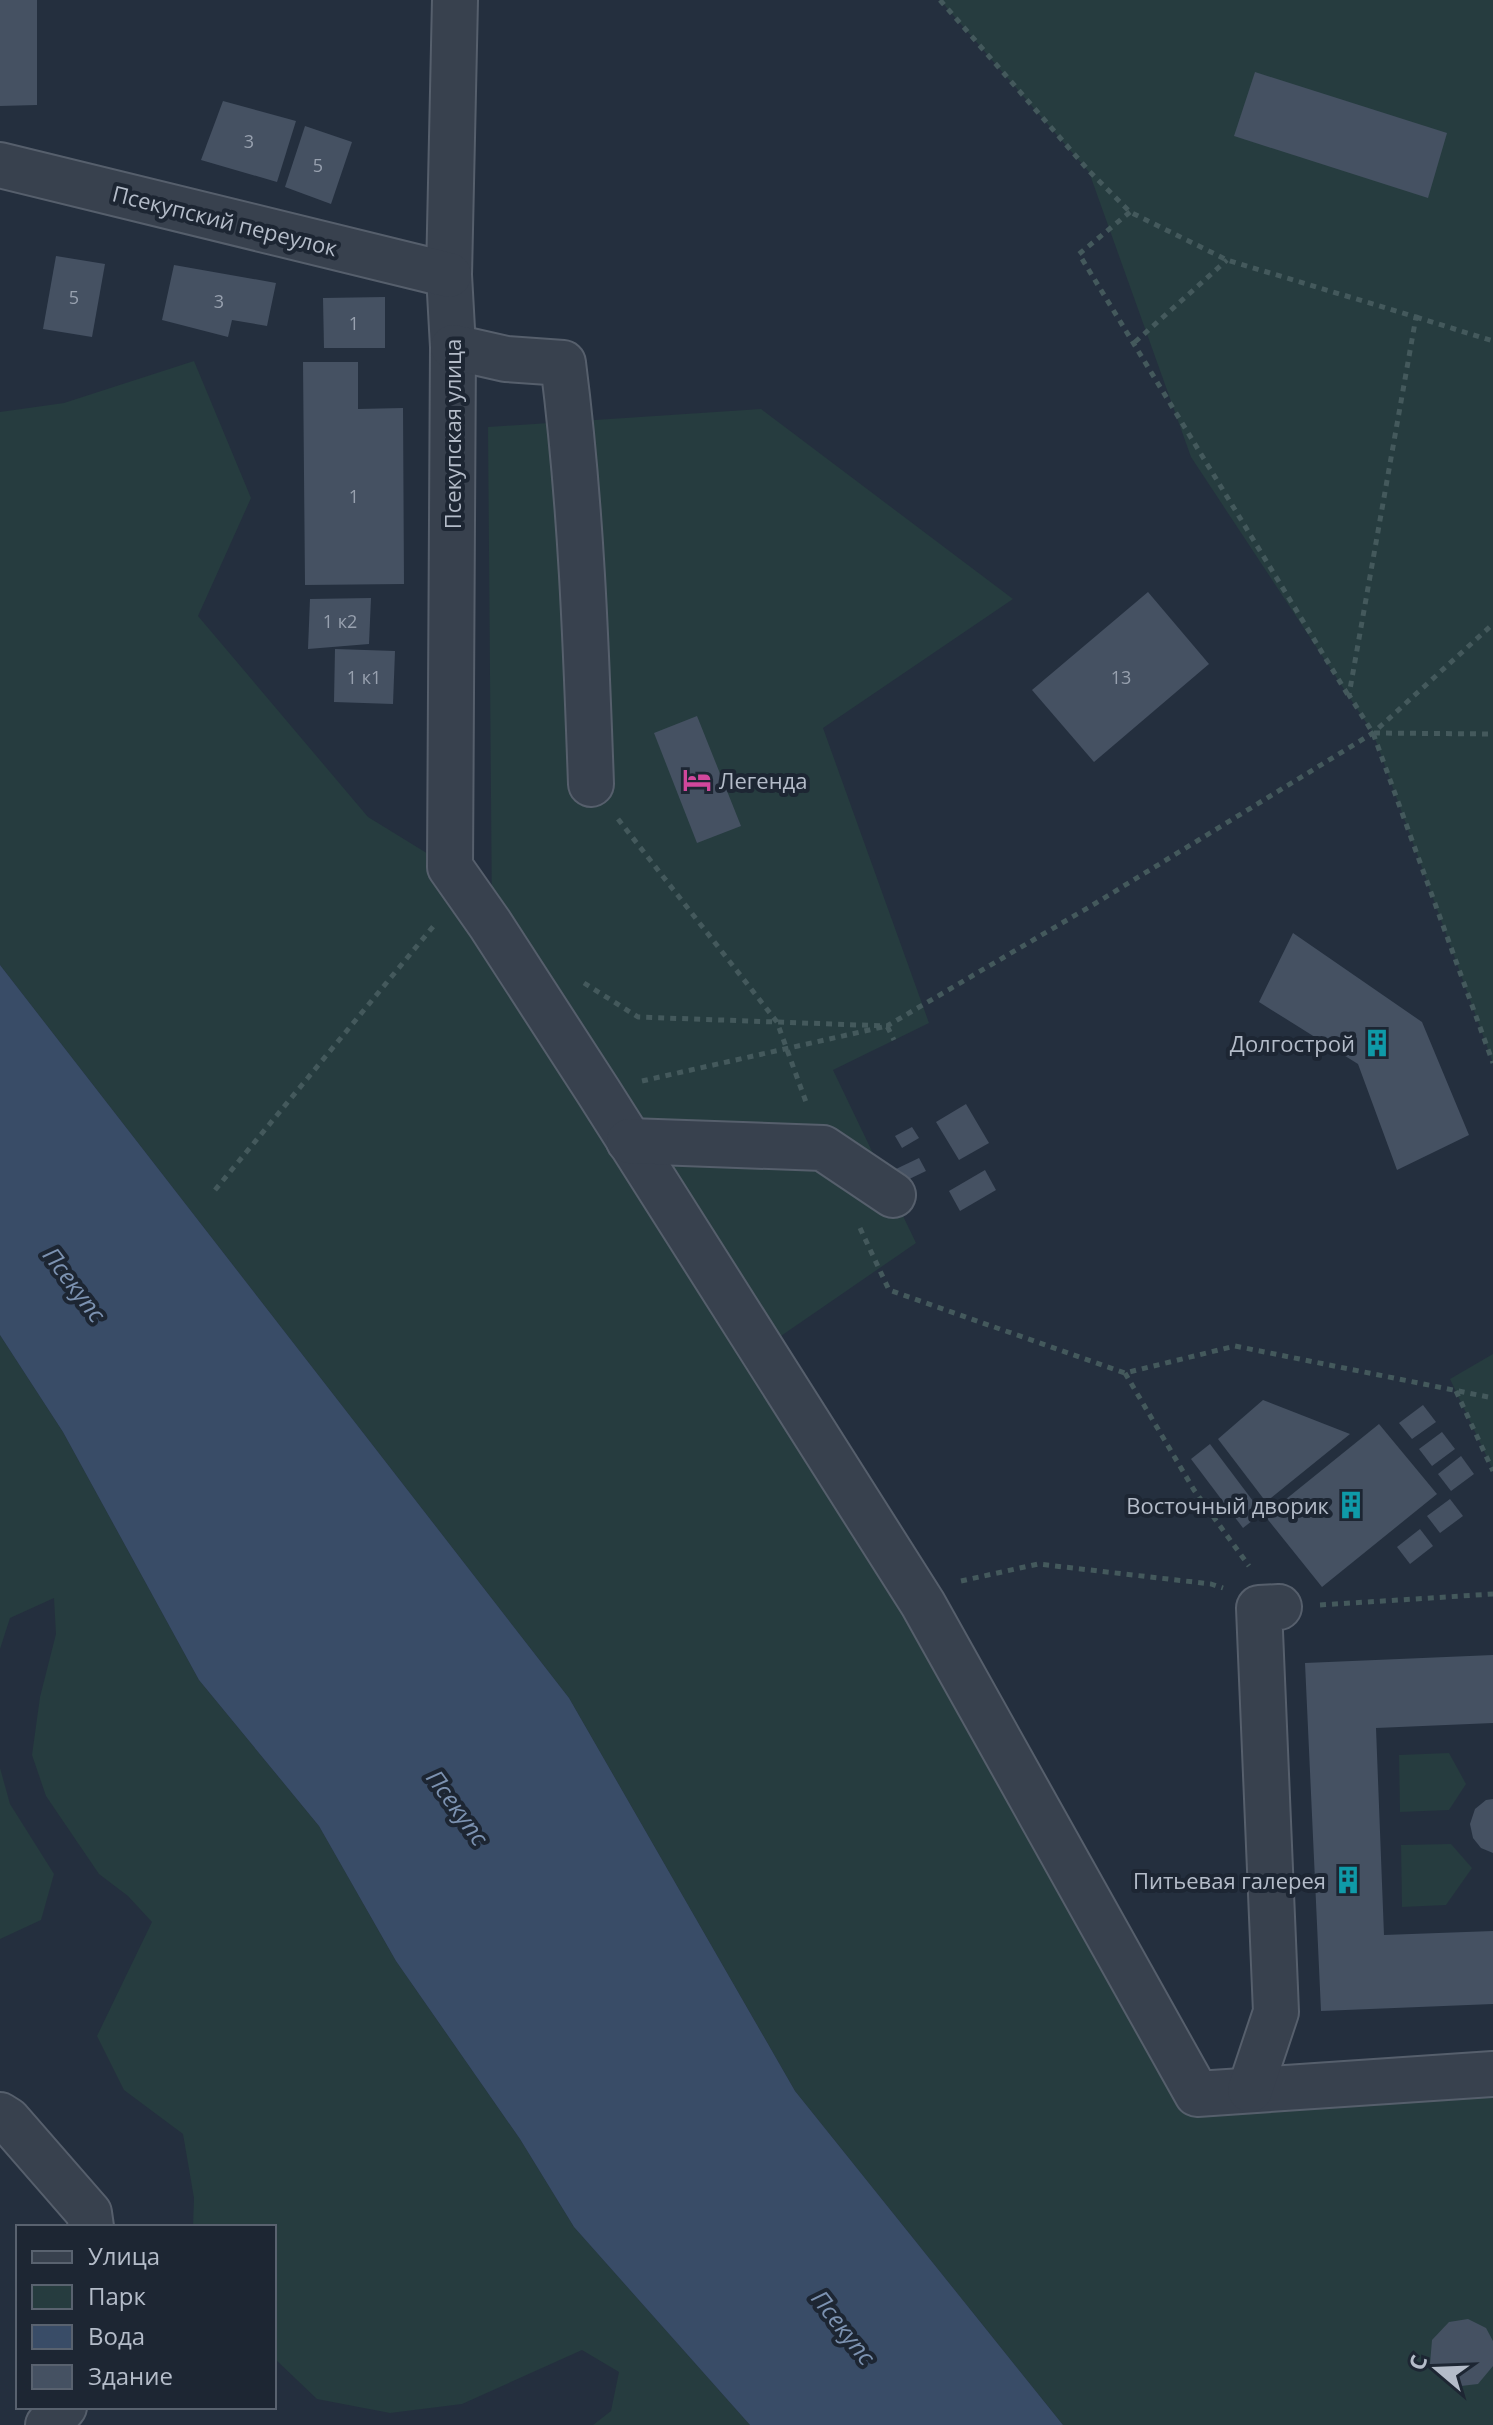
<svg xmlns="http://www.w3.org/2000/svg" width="1493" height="2425" viewBox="0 0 1493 2425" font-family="'Open Sans',sans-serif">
	<rect width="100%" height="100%" fill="#242f3e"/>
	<g fill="#263c3f">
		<path d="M940,0H1493V1063L1373,733L1191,457L1089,172Z"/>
		<path d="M194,361L251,498L198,616L368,817L438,860L492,921L488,427L761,409L1013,599L823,728L929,1023L833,1070L916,1243L762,1349L1197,2094L1493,2074V2425H1063L795,2091L569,1698L0,965V412L64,403Z"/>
		<path d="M0,1335L63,1432L199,1680L319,1826L396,1961L520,2139L574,2227L750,2425H593L611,2411L619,2372L582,2350L462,2404L390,2413L317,2399L274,2358V2227H193L194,2198L183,2134L124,2090L97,2036L152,1922L128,1896L99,1874L46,1796L32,1755L40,1697L56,1634L54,1598L10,1618L0,1649Z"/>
		<path d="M1493,1354V1470L1450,1379Z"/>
		<path d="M1449,1753L1466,1784L1449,1810L1400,1812L1399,1755Z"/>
		<path d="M0,1768L10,1804L54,1874L41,1920L0,1939Z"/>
		<path d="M1451,1844L1472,1868L1446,1905L1402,1907L1401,1845Z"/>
	</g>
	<path fill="#394c67" d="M0,965L569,1698L795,2091L1063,2425H750L574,2227L520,2139L396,1961L319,1826L199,1680L63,1432L0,1335Z"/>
	<g fill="#455162">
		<path d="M0,0H37V105L0,106Z"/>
		<path d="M1255,72L1447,133L1428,198L1234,136Z"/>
		<path d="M223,101L296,121L277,182L201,160Z"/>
		<path d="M305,126L352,142L331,204L285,187Z"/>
		<path d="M56,256L105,264L92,337L43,329Z"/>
		<path d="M174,265L276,283L267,326L232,320L228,337L162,320Z"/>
		<path d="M385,297V348H324L323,298Z"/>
		<path d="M303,362H358V409L403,408L404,584L305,585Z"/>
		<path d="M1148,592L1209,664L1094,762L1032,690Z"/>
		<path d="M371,598L369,644L308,649L310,599Z"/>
		<path d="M335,649L395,651L393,704L334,702Z"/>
		<path d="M697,716L741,826L697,843L654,733Z"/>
		<path d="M1293,933L1422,1022L1469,1135L1397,1170L1358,1064L1259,1002Z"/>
		<path d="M966,1104L989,1143L959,1160L936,1122Z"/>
		<path d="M912,1127L919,1138L902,1148L895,1136Z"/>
		<path d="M919,1158L926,1171L903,1182L896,1169Z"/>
		<path d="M985,1170L996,1190L960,1211L949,1191Z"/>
		<path d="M1263,1400L1350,1434L1266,1502L1218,1439Z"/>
		<path d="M1423,1405L1436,1422L1412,1439L1399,1423Z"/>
		<path d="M1379,1424L1437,1494L1322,1587L1265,1516Z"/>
		<path d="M1442,1432L1455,1449L1432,1466L1419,1449Z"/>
		<path d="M1210,1444L1262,1513L1243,1528L1191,1459Z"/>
		<path d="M1461,1456L1474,1474L1451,1491L1438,1474Z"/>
		<path d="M1450,1499L1463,1516L1440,1533L1427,1516Z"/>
		<path d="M1420,1529L1433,1546L1410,1564L1397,1547Z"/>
		<path d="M1493,1655V1723L1376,1728L1384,1935L1493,1931V2004L1321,2011L1305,1663Z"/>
		<path d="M1493,1799V1853L1481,1848L1473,1838L1470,1824L1475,1809L1486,1800Z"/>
		<path d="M1468,2319L1486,2328L1493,2341V2366L1478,2384L1461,2386L1445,2382L1430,2364L1432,2340L1449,2322Z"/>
	</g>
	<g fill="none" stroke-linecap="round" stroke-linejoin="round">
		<defs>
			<g id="minor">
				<path d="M455,0L449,275L453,347L450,867L490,924L598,1091L923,1604L1197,2094L1493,2074"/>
				<path d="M0,165L449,275"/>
				<path d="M453,347L506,359L563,363C581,503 586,644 591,784"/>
				<path d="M629,1141L823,1148L893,1195"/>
				<path d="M1250,2090L1276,2012L1259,1608L1279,1607"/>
				<path d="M0,2115L8,2120L89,2213L91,2227"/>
				<path d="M48,2425L64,2407"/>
			</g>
		</defs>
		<use href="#minor" stroke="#565f6c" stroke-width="48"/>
		<g stroke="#44595c" stroke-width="5" stroke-dasharray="6 6" stroke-linecap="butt">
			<path d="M940,0L1089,171L1130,212L1227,260L1416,317L1349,695L1373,733L1493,1063"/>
			<path d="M1130,212L1079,254L1348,695"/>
			<path d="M1416,317L1493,341"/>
			<path d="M1135,342L1227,260"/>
			<path d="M1374,733L1493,734"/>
			<path d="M618,819L777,1022L806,1102"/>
			<path d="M584,983L638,1017L887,1026L1096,903L1373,733L1493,624"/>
			<path d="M642,1081L887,1026L894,1040"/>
			<path d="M215,1190L436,923"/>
			<path d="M860,1228L889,1290L1125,1373L1235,1346L1493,1398"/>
			<path d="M1125,1373L1194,1490L1249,1566"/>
			<path d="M1456,1391L1493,1471"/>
			<path d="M961,1581L1038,1564L1211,1584L1223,1588"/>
			<path d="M1320,1605L1493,1594"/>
		</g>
		<use href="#minor" stroke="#38414e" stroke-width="44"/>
	</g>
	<defs>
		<symbol id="hotel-bare" viewBox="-9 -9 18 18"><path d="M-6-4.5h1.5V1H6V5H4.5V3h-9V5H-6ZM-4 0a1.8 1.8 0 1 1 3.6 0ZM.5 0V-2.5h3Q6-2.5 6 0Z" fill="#d1479c" stroke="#1d2633" stroke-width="2.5" paint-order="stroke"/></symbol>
		<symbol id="building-bare" viewBox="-9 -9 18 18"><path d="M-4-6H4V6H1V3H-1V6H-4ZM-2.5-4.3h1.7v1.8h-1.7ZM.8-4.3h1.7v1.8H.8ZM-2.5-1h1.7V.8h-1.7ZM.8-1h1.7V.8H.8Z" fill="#0f9aa8" stroke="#1d2633" stroke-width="2.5" paint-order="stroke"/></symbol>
	</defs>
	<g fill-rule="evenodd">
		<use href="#hotel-bare" x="677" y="760" width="40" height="40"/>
		<use href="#building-bare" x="1357" y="1023" width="40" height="40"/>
		<use href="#building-bare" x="1331" y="1485" width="40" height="40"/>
		<use href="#building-bare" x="1328" y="1860" width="40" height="40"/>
	</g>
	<g text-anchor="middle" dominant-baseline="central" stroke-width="8" stroke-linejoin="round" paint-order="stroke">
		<g font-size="18" fill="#98a1af">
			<text x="249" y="141">3</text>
			<text x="318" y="165">5</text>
			<text x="74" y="297">5</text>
			<text x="219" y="301">3</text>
			<text x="354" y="323">1</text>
			<text x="354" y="496">1</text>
			<text x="340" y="621">1 к2</text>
			<text x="364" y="677">1 к1</text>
			<text x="1121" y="677">13</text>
		</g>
		<g font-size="22" fill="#b4bcc9" stroke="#1d2633">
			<text transform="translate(225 220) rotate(14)">Псекупский переулок</text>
			<text transform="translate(452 434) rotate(-90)">Псекупская улица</text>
		</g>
		<g font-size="22" fill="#b4bcc9" stroke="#1d2633" text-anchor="end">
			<text x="719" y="780" text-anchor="start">Легенда</text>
			<text x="1355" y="1043">Долгострой</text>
			<text x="1329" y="1505">Восточный дворик</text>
			<text x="1326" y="1880">Питьевая галерея</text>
		</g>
		<g font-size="24" font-style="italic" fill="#7c92b1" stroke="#1d2633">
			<text transform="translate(75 1284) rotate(53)">Псекупс</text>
			<text transform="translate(458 1807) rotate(54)">Псекупс</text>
			<text transform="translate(844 2327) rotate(52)">Псекупс</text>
		</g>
	</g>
	<rect x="16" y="2225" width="260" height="184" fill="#1d2633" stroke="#59626f" stroke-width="2"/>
	<rect x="32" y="2251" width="40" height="12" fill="#38414e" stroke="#59626f" stroke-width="2"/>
	<text x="88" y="2265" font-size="24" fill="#b4bcc9">Улица</text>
	<rect x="32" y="2285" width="40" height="24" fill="#263c3f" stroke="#59626f" stroke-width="2"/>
	<text x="88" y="2305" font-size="24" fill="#b4bcc9">Парк</text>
	<rect x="32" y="2325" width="40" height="24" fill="#394c67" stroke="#59626f" stroke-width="2"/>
	<text x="88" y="2345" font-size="24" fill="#b4bcc9">Вода</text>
	<rect x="32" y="2365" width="40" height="24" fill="#455162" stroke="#59626f" stroke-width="2"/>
	<text x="88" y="2385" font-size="24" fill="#b4bcc9">Здание</text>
	<g transform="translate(1437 2369) rotate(289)" stroke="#1d2633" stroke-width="6" paint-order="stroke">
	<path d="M0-6L14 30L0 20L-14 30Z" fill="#b4bcc9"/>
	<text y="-12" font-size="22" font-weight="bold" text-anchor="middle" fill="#b4bcc9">С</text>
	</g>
</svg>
